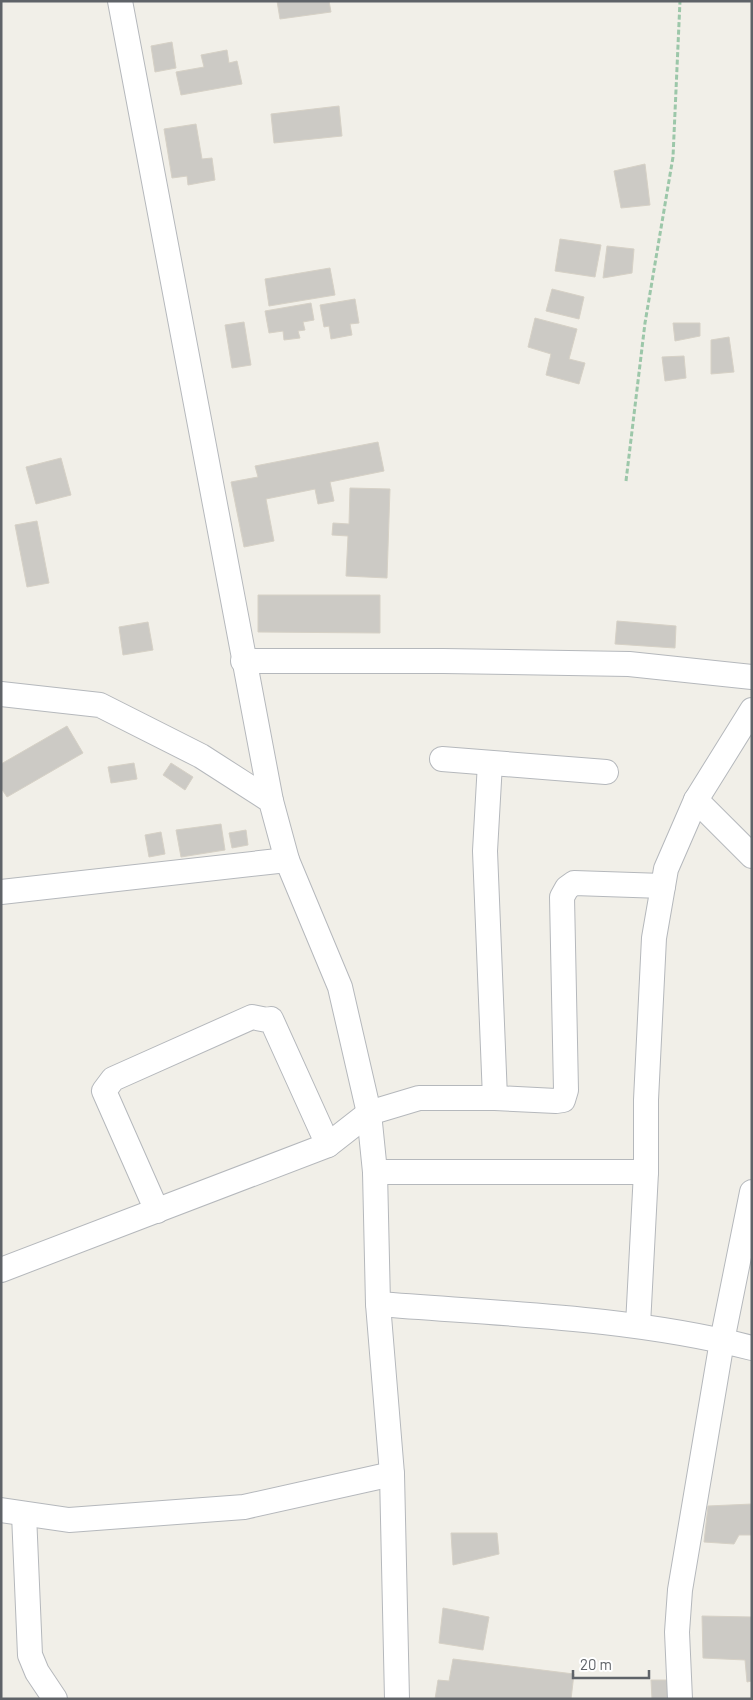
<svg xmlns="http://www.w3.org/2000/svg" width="753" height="1700" viewBox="0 0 753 1700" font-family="Barlow,sans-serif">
	<rect width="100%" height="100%" fill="#f1efe8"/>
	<g fill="#cccac5" stroke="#d6d1c6">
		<path d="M277,1H329L331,12L280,19Z"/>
		<path d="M172,42L176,68L155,72L151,46Z"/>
		<path d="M227,50L229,63L237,61L242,84L181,95L176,72L204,67L201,55Z"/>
		<path d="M339,106L342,136L274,143L271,114Z"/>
		<path d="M196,124L202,159L212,158L215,180L188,185L187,176L172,178L164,129Z"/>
		<path d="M645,164L650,205L621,208L614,171Z"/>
		<path d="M560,239L601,245L595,277L555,271Z"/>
		<path d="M607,246L634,249L632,273L603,278Z"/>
		<path d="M330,268L335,295L269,306L265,279Z"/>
		<path d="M552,289L584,297L579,319L546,311Z"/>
		<path d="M355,299L359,323L350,324L352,335L331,339L329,326L324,327L320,305Z"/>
		<path d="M311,303L314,320L303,322L305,330L298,331L300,338L284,340L283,331L269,333L265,311Z"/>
		<path d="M535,318L577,329L569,359L585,363L579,384L546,375L551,354L528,347Z"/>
		<path d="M244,322L251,365L232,368L225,325Z"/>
		<path d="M673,323H700V336L675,341Z"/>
		<path d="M729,337L734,372L711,374V340Z"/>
		<path d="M684,356L686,378L665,381L662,357Z"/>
		<path d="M378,442L384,471L330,482L334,501L318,504L315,489L266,499L274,541L244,547L231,482L258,477L255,466Z"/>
		<path d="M61,458L71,495L36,504L26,467Z"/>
		<path d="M350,488L390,489L387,578L346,576L348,536L332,535L333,523L349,524Z"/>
		<path d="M37,521L49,583L27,587L15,525Z"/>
		<path d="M258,595H380V633L258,632Z"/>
		<path d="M617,621L676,626L675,648L615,644Z"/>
		<path d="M148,622L153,650L123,655L119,627Z"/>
		<path d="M67,726L83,753L7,797L1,788V764Z"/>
		<path d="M134,763L137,779L111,783L108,767Z"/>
		<path d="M171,763L193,777L185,790L163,775Z"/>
		<path d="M221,824L225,850L181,857L176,830Z"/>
		<path d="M246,830L248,845L232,848L229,833Z"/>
		<path d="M161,832L165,854L149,857L145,835Z"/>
		<path d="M752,1504V1535H739L734,1544L704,1542L708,1506Z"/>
		<path d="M451,1533H497L499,1554L453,1565Z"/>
		<path d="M443,1608L489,1617L483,1650L439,1643Z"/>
		<path d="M702,1616L752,1617V1681L747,1682L745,1660L703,1658Z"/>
		<path d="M453,1659L574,1674L571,1699H435L438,1680L449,1681Z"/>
		<path d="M651,1680H672V1699H652Z"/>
	</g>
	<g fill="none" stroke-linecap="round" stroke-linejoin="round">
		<defs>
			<g id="street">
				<path d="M120,1L271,801"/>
				<path d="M243,661H443L629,664L752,677"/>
				<path d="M1,694L100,705L201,756L271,801L287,860L340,987L369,1113L375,1172L378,1304L392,1474L397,1699"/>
				<path d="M442,759L606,772"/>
				<path d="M490,763L485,851L495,1098"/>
				<path d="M696,800L752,856"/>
				<path d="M1,892L287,860"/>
				<path d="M375,1172H646"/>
				<path d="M157,1211L104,1091L113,1079L252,1017L267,1020L271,1019L328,1145"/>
				<path d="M1,1270L328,1145L369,1113L419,1098H495L556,1101L563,1100L566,1090L562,897L567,888L574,883L663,886"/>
				<path d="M378,1304C503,1314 630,1317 752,1348"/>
				<path d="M638,1325L646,1172V1100L654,938L666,869L696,800L752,710"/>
				<path d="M1,1510L69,1520L244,1507L392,1474"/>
				<path d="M24,1514L30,1655L37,1672L55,1699"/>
				<path d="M680,1699L677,1632L680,1590L722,1341L752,1192"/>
			</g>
		</defs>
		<use href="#street" stroke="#b5b8bc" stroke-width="26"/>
		<path stroke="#9cc7a9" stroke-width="3" stroke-dasharray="5 2.5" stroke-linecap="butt" d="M626,481L645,323L673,157L680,1"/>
		<use href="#street" stroke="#fff" stroke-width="24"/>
	</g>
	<rect width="753" height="1700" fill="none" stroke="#5f6368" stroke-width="5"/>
	<path d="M573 1670v8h76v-8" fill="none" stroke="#5f6368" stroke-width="2.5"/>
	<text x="580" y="1670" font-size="15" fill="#5f6368" stroke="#ffffff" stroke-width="4" paint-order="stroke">20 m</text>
</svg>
